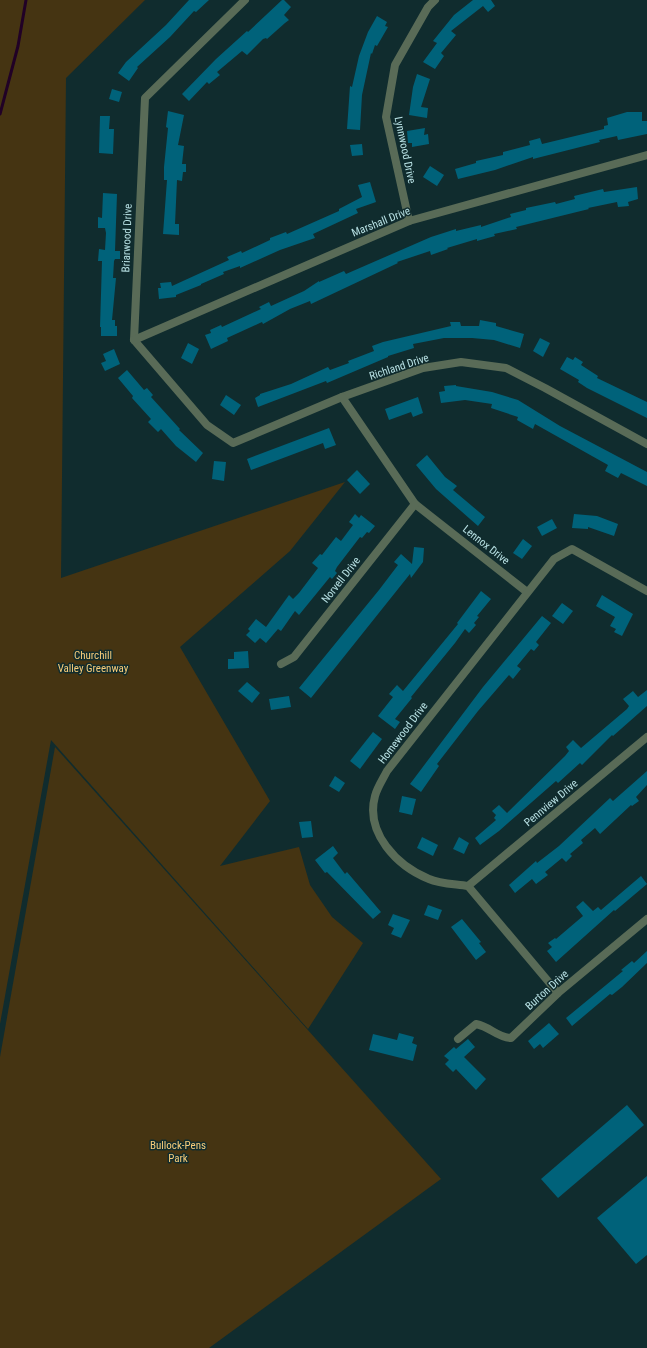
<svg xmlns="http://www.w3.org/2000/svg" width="647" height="1348" viewBox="0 0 647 1348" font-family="'Roboto Condensed',sans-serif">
	<rect width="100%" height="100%" fill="#102c2e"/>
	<g fill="#453412">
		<path d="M0,0H145L66,78L61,578L345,482L290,551L180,647L270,801L220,866L299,847L310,885L332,917L363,943L308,1029L51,740L0,1024Z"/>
		<path d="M55,747L441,1179L209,1348H0V1057Z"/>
	</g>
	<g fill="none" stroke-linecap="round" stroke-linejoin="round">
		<path stroke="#210126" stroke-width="3" d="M0,114L18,46L26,0"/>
	</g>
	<g fill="#00627a">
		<path d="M189,0H209L196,12L194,11L170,37L137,67L138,68L129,81L118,73L126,62L166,25Z"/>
		<path d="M282,0H284L291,7L284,15L289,20L285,23L267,39L266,38L263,39L247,55L242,51L217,72L220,75L209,84L207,82L189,101L182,94L216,59L247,31L248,32Z"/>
		<path d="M473,0H491L495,6L488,12L483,6L451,31L456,35L441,53L444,56L435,69L423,62L437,43L433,41L454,15Z"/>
		<path d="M377,16L387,22L385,26L388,27L377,46L375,45L372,54L371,53L362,95L360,130L347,129L350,86L352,87L359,56L368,32Z"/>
		<path d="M417,74L430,79L421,107L428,108L427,118L409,115L413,87Z"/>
		<path d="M112,89L122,92L119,102L109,99Z"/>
		<path d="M168,111L184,115L178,145L184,146L182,164H186V172H183L182,181L177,180L175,224H179V235L163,234L167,180H164V167L168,128L166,127Z"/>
		<path d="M627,112H642V121H647V134L618,140L617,136L599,140L600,142L533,159V157L495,170L458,179L455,169L476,163V161L503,155V152L530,145L529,141L540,138L542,144L604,129V126L608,125L607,118Z"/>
		<path d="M100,116H110L109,129H114L113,154L99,153Z"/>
		<path d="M425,128L424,135L428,134L429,144L412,147V143H408L407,131Z"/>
		<path d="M362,144L363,155L352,156L350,145Z"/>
		<path d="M430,166L444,175L437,186L423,177Z"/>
		<path d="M370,182L376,202L356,209L358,213L313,234L315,238L280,250L240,268V266L223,272L224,274L201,284V285L176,295V297L159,299L158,288H161L160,283L171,282L172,286L229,260L227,257L241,251L242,253L270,240V238L286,232L287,234L339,211V209L362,197L358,185Z"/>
		<path d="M637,187L638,199L628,202L629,206L618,207L617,202L588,208L589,209L516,227L517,229L494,234L495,236L477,241V239L447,248L448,249L431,255L430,251L397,262L398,263L311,304L310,301L290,309L263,324L262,322L227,338L228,341L211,349L205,335L211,333L210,330L221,325L222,327L261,309L259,307L269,302L271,306L304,291L319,281V282L344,271L346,274L431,237L456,229V231L481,225V227L511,217L510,214L526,210V208L555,202L556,204L575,199L574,196L603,189L604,192Z"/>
		<path d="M103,193L117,194L115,251H120V259H115L114,261L113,278H116L112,320H115V326H117V336H101V327H100L102,261H98L99,249L105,250L106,233L105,228H98V217L102,218Z"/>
		<path d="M480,320L496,323V326L524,334L520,348L494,340L472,338H444L413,344L414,348L388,356V357L327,383L326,381L258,407L255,398L260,395V394L291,384L328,367L330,370L349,363L348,361L374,351L372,346L383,342L451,326L450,322H460L461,326H479Z"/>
		<path d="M540,338L550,343L543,357L533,351Z"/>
		<path d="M188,343L199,349L192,364L181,358Z"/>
		<path d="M114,349L120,364L105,371L101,363L106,361L103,354Z"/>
		<path d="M567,357L573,360L575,357L583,362L581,365L598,376L597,378L647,402V418L587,388L578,382L579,380L560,369Z"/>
		<path d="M127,370L144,390L147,388L153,395L151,397L180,429L179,430L203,453L196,462L176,446L161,429L158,432L148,422L151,419L132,398L133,396L118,378Z"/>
		<path d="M456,385V386L492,392L518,400L560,426L647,472V486L621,473L618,478L605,471L608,465L535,424L533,429L517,420L518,417L491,408L492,404L465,400L441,403L439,392L445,391L444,386Z"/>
		<path d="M226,395L241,405L234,415L220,405Z"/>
		<path d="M418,397L423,413L413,417L411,412L389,420L385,409Z"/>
		<path d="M329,428L336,445L325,449L323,443L251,470L247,459Z"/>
		<path d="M427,455L445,477L457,486L453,490L485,517L478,526L436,489L416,465Z"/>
		<path d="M214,461L226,462L224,481L212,479Z"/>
		<path d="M357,470L370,484L360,494L347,480Z"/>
		<path d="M355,514L359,518L361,515L375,526L369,533L367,532L362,538L360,537L337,567L335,571L337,573L332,579L330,577L299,615L295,611L281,631L278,629L266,643L260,638L255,643L246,635L250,631L248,629L256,619L266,627L289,595L293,599L299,593L318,568L312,563L320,554L322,555L336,537L341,541L353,525L349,522Z"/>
		<path d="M574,514L597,516L618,524L614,536L588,527V529L572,528Z"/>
		<path d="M552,519L557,528L542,536L537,527Z"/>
		<path d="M523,539L532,546L522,559L513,553Z"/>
		<path d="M414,547L424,548L423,562L411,578L410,574L311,698L299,688L379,590L398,565L394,562L401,554L412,564Z"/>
		<path d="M481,591L491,599L477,616L479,617L474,623L476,625L469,633L465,629L455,643L411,697L412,698L395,719L400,722L395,729L378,716L393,697L389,694L397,685L403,691L458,624L457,623Z"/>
		<path d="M602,595L633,614L622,636L614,632L616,629L610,626L615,617L596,606Z"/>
		<path d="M562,603L573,611L563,624L552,616Z"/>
		<path d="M542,616L551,623L536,642L539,645L534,651L531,649L517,666L521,669L513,679L509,675L478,711L437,764L439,766L421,792L410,784L483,687Z"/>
		<path d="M248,651L249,668L228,669V659H234V652Z"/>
		<path d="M247,682L260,693L252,703L238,691Z"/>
		<path d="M647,690V706L613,736L612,735L582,765L580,763L558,783L556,781L499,831L480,845L475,838L496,820L494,818L496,815L492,811L499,805L507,813L565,756L569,751L566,747L573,740L581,748L627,709L629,706L623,699L633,691L638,697Z"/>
		<path d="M289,696L291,707L271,710L269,699Z"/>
		<path d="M373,732L382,739L360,769L350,761Z"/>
		<path d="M647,771V785L636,797L639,801L632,806L631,805L600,834L595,828L581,840L583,843L570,854L572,856L566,862L562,858L545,872L548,875L536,884L532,879L515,893L509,885L536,861L537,863L559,846L610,798L613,801Z"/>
		<path d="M335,776L345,783L339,792L329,786Z"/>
		<path d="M402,796L416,799L412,815L399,812Z"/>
		<path d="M311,821L313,837L302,838L299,822Z"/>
		<path d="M422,837L438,845L433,856L417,848Z"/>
		<path d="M459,837L469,843L464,854L453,849Z"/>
		<path d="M333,846L338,853L333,858L345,874L347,872L381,912L373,919L327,872L325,873L315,860Z"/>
		<path d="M641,876L647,884L615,911L614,910L556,962L547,951L552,947L548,943L555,938L556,939L583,916L576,907L583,901L593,911L598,907L601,910Z"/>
		<path d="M428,905L442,910L438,920L424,915Z"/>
		<path d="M393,914L410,920L401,938L391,934L394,928L388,925Z"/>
		<path d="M462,919L481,942L479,943L486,952L476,960L451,927Z"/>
		<path d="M647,951V963L622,987L612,995L610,994L572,1026L566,1018L623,971L621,970L632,961L634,963Z"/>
		<path d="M549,1023L559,1034L543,1048L540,1044L534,1049L528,1041Z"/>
		<path d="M399,1033L414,1037L412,1043L417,1045L413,1061L369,1050L373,1034L397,1040Z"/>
		<path d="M468,1039L475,1047L464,1057L486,1079L476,1090L456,1069L453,1072L445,1064L449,1060L444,1056L454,1047L456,1049Z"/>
		<path d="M627,1105L644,1125L558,1198L541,1179Z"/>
		<path d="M647,1176V1255L636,1264L597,1218Z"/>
	</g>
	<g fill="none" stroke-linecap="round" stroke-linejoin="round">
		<g stroke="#596b57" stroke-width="8">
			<path d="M245,0L145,98L134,340L207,425L233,443L342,397L423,368L461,362L506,368L545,388L647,444"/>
			<path d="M409,221L386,117L395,65L428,7L435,0"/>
			<path d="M134,340L409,221L647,155"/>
			<path d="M342,397L415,504L527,592"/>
			<path d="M281,664L294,657L415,504"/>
			<path d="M468,886L647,737"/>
			<path d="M558,993L468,886C456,884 440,884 429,879C397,866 365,833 375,796C377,788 383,779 387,771L554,559L572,549L647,591"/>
			<path d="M458,1039L476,1024C491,1027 496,1037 511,1038L558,993L647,919"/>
		</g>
	</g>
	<g text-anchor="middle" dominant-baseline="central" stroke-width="3" stroke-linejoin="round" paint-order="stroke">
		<g font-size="11" fill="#b8e1e4" stroke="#102c2e">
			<text transform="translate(405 150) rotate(78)">Lynnwood Drive</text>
			<text transform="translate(381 222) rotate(-22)">Marshall Drive</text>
			<text transform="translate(127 238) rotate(-88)">Briarwood Drive</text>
			<text transform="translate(399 367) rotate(-18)">Richland Drive</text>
			<text transform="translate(486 545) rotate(38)">Lennox Drive</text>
			<text transform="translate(341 580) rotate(-52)">Norvell Drive</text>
			<text transform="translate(403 733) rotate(-53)">Homewood Drive</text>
			<text transform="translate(551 803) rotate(-40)">Pennview Drive</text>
			<text transform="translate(547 990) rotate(-42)">Burton Drive</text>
		</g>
		<g font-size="11" fill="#f8cd7a" stroke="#102c2e">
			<text x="93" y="655">Churchill<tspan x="93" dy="13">Valley Greenway</tspan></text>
			<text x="178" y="1145">Bullock-Pens<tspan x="178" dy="13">Park</tspan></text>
		</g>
	</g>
</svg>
